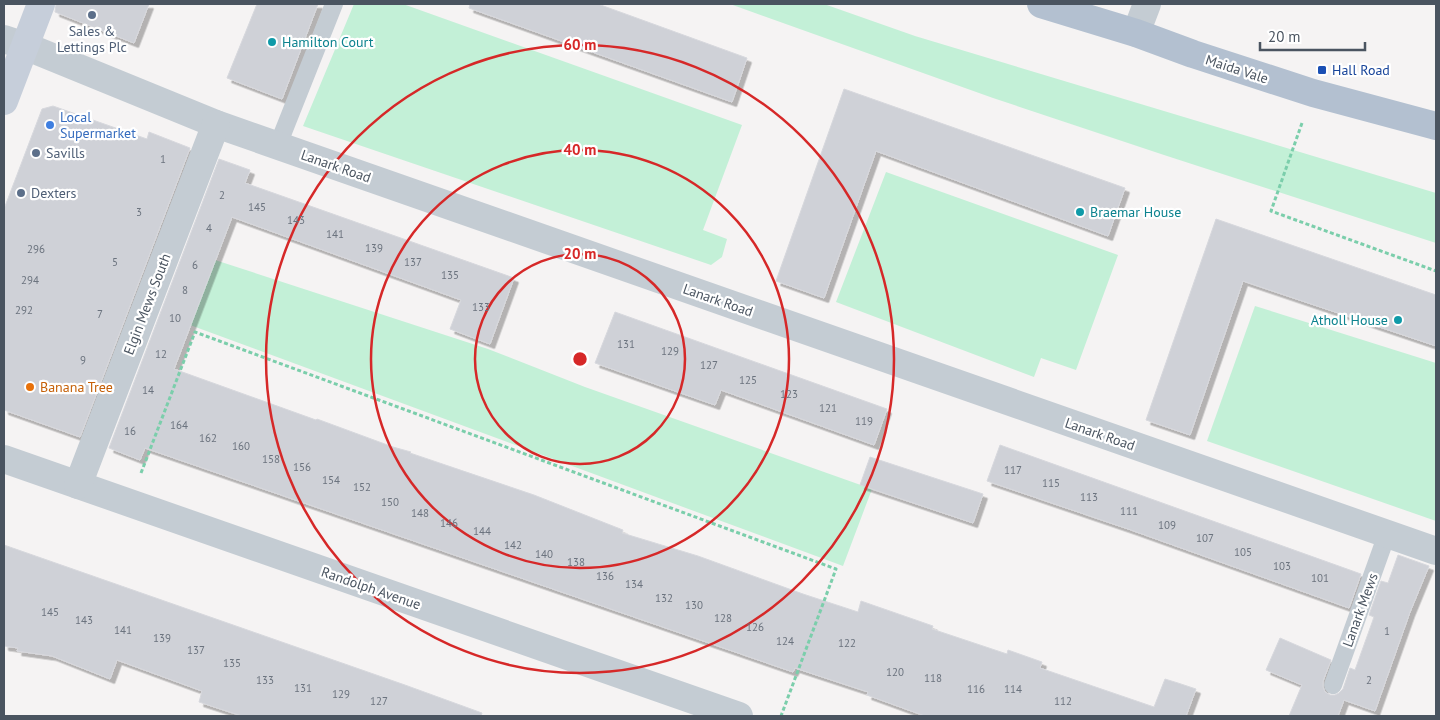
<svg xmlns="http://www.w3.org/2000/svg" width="1440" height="720" viewBox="0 0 1440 720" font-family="'PT Sans',sans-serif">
	<defs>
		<filter id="shadow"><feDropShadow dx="4.5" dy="4.5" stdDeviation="0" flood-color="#0004"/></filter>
	</defs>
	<rect width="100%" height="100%" fill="#f5f3f3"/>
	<g fill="#c3f0d7">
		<path d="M354,4H403L742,125L703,230L727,239L722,257L711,265L303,126Z"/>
		<path d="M730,4H824L915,36L1436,193V243L1164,155L993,98Z"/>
		<path d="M886,172L1118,255L1076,370L1041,358L1034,377L836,302Z"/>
		<path d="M215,260L488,349L585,387L872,489L843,566L190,325Z"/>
		<path d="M1255,306L1436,363V521L1207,441Z"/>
	</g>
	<g fill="#cfd1d7" stroke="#d7d8dd" filter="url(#shadow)">
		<path d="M56,4H149L134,43L55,12Z"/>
		<path d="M257,4H318L282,99L227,78Z"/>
		<path d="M470,4H598L747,58L732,102L469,8Z"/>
		<path d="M844,89L1125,188L1108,236L876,151L824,298L776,281Z"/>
		<path d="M53,106L147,139L149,132L190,148L80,437L4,410V209L42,109Z"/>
		<path d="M219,159L250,170L245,183L514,278L490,344L450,329L461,300L232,217L174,369L316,420L317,419L393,447L411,452L410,453L534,495L623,530L622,533L698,556L803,594L858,612L861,601L933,626L932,629L1007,654L1008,650L1042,662L1040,668L1154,707L1165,679L1178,683L1196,689L1186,716H925L867,695L868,692L795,668L793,672L145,448L140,460L109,448Z"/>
		<path d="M1216,219L1436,295V346L1243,281L1190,435L1146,420Z"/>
		<path d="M615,312L887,409L874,445L721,390L715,405L595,363Z"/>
		<path d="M1000,445L1361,574L1349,608L1131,530L987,481Z"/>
		<path d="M870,457L983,494L973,523L860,485Z"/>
		<path d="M4,545L405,685L482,713L481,716H242L199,702L202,691L117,660L110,679L52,656L17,651L18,648L4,646Z"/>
		<path d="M1398,555L1429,566L1410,612L1375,711L1344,700L1338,716H1289L1302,685L1266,670L1280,638L1331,660L1323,681V687L1325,692L1330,695H1335L1339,693L1343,689L1350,668L1355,670L1374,617L1369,615L1381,581L1388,583Z"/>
	</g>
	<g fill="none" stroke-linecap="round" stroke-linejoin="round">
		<g stroke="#7bceab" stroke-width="3" stroke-dasharray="4 2.5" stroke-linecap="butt">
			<path d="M1302,123L1271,211L1436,271"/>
			<path d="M141,473L195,332L836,569L781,716"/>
		</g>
		<g stroke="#c4ccd3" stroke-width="18">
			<path d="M278,145L334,4"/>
			<path d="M1333,685L1387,534"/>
		</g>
		<g stroke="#c4ccd3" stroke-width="28">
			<path d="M1136,33L1147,4"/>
			<path d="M4,39L25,46L216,124L1436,551"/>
			<path d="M4,459L739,716"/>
			<path d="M78,485L216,124"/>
		</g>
		<path stroke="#c6ceda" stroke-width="28" d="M4,101L41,4"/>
		<path stroke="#b3c0d0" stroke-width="28" d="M1041,4L1136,33L1193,54L1313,93L1436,126"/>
	</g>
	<g fill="none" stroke="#d62828" stroke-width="2.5">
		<circle cx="580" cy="359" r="105"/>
		<circle cx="580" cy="359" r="209"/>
		<circle cx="580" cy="359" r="314"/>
	</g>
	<g fill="#5c6f8a" stroke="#fff" stroke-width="2">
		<circle cx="92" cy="15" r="5"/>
		<circle cx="36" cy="153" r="5"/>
		<circle cx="21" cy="193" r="5"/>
	</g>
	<g fill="#0f9aa8" stroke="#fff" stroke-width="2">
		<circle cx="272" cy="42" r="5"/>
		<circle cx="1080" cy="212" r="5"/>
		<circle cx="1398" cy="320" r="5"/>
	</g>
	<rect fill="#1a4fb4" stroke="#fff" stroke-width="2" x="1317" y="65" width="10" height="10" rx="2.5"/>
	<circle fill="#3f7fe0" stroke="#fff" stroke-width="2" cx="50" cy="125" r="5"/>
	<circle fill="#e8710a" stroke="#fff" stroke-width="2" cx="30" cy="387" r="5"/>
	<g text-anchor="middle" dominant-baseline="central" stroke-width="4.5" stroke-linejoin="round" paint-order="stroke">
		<g font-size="11" fill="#6b737e">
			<text x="163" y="159">1</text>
			<text x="222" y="195">2</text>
			<text x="257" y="207">145</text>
			<text x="139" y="212">3</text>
			<text x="296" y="220">143</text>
			<text x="209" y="228">4</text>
			<text x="335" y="234">141</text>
			<text x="374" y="248">139</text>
			<text x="36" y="249">296</text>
			<text x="115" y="262">5</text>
			<text x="413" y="262">137</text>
			<text x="195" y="265">6</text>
			<text x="450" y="275">135</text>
			<text x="30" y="280">294</text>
			<text x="185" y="290">8</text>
			<text x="481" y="307">133</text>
			<text x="24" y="310">292</text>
			<text x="100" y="314">7</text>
			<text x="175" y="318">10</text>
			<text x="626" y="344">131</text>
			<text x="670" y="351">129</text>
			<text x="161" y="354">12</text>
			<text x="83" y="360">9</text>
			<text x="709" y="365">127</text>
			<text x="748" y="380">125</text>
			<text x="148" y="390">14</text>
			<text x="789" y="394">123</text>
			<text x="828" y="408">121</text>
			<text x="864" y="421">119</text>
			<text x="179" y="425">164</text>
			<text x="130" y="431">16</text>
			<text x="208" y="438">162</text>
			<text x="241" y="446">160</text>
			<text x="271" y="459">158</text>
			<text x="302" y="467">156</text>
			<text x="1013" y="470">117</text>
			<text x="331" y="480">154</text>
			<text x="1051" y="483">115</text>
			<text x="362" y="487">152</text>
			<text x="1089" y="497">113</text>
			<text x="390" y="502">150</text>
			<text x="1129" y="511">111</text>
			<text x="420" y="513">148</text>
			<text x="449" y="523">146</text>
			<text x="1167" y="525">109</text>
			<text x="482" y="531">144</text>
			<text x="1205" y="538">107</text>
			<text x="513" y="545">142</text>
			<text x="1243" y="552">105</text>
			<text x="544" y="554">140</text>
			<text x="576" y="562">138</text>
			<text x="1282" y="566">103</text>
			<text x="605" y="576">136</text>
			<text x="1320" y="578">101</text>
			<text x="634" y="584">134</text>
			<text x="664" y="598">132</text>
			<text x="694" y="605">130</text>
			<text x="50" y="612">145</text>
			<text x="723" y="618">128</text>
			<text x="84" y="620">143</text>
			<text x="755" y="627">126</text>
			<text x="123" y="630">141</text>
			<text x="1387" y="631">1</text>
			<text x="162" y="638">139</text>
			<text x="785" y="641">124</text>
			<text x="847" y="643">122</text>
			<text x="196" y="650">137</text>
			<text x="232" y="663">135</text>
			<text x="895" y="672">120</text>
			<text x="933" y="678">118</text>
			<text x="265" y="680">133</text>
			<text x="1369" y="680">2</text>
			<text x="303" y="688">131</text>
			<text x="976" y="689">116</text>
			<text x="1013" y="689">114</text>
			<text x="341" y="694">129</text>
			<text x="379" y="701">127</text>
			<text x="1063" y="701">112</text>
		</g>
		<g font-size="14" fill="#4e5e75" stroke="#fff" text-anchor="start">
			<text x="92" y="31" text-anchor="middle">Sales &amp;<tspan x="92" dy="16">Lettings Plc</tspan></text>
			<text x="46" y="153">Savills</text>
			<text x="31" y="193">Dexters</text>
		</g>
		<g font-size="14" fill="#0d838f" stroke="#fff" text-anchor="start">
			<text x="282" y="42">Hamilton Court</text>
			<text x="1090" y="212">Braemar House</text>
			<text x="1388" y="320" text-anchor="end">Atholl House</text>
		</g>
		<g font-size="14" fill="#4a5460" stroke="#fff">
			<text transform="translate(1237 69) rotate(18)">Maida Vale</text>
			<text transform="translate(336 166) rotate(19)">Lanark Road</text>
			<text transform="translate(718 300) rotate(19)">Lanark Road</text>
			<text transform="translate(147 304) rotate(-69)">Elgin Mews South</text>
			<text transform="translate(1100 434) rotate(19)">Lanark Road</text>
			<text transform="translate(371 588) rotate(19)">Randolph Avenue</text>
			<text transform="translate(1360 610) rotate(-70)">Lanark Mews</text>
		</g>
		<g font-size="14" fill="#164399" stroke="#fff" text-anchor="start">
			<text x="1332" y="70">Hall Road</text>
		</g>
		<g font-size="14" fill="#366cbe" stroke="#fff" text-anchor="start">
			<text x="60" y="117">Local<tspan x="60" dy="16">Supermarket</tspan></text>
		</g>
		<g font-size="14" fill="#c56008" stroke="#fff" text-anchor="start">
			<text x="40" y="387">Banana Tree</text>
		</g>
	</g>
	<circle cx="580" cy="359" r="8" fill="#d62828" stroke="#fff" stroke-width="2.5"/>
	<g font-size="15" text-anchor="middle" font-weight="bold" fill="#d62828" stroke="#fff" stroke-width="4.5" stroke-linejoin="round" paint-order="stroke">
		<text x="580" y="50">60 m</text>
		<text x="580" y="155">40 m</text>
		<text x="580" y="259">20 m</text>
	</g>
	<rect width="1440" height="720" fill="none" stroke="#4a5460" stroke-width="10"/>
	<path d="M1260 42v8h105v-8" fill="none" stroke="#4a5460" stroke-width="2.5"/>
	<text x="1268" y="42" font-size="15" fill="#4a5460" stroke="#ffffff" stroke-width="4" paint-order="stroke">20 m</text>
</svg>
